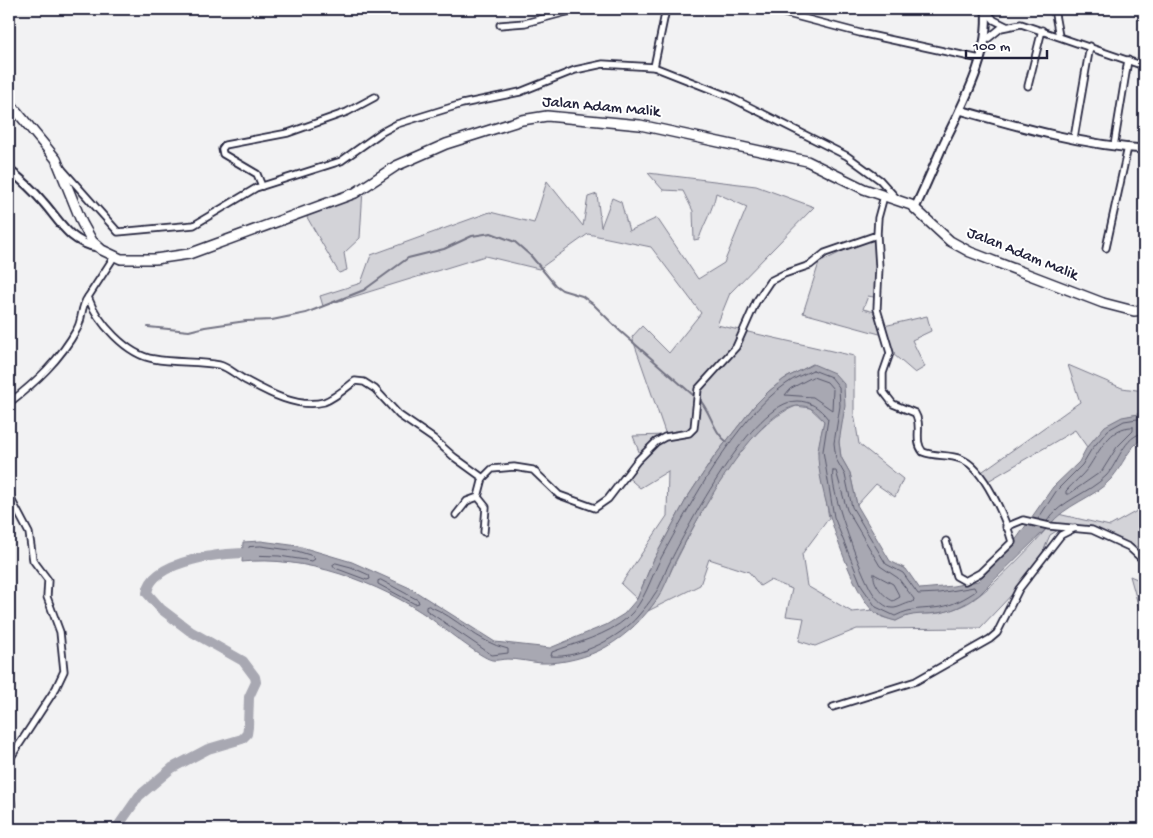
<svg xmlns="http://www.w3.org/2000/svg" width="1153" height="838" viewBox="0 0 1153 838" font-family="'Gochi Hand',sans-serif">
	<rect width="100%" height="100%" fill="#f2f2f3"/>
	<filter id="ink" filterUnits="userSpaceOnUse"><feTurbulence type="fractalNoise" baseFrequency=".02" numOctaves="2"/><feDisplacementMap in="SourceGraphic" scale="10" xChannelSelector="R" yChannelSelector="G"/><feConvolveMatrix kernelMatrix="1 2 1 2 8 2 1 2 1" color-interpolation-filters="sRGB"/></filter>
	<g filter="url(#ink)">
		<g fill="#d3d3d8" stroke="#7a7a8a">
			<path d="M648,173L756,186L814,207L730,293L717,325L854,356V413L859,444L903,479L895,497L876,484L857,505L850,473L841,457L839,442L841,426L813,364L784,379L768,392L755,405L714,457L687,498L653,561L637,599L621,584L667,516L668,471L640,488L625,475L641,457L633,436L666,435L632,337L642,326L669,353L701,313L651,247L588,234L539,269L485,256L323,306L320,296L361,283L371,255L490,212L534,223L547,181L583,226L588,197L597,194L601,227L612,198L621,202L629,231L657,218L698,279L724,263L747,207L716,193C713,210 704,223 699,239L694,240L693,211L683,191L663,190Z"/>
			<path d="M363,189L360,238L344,253L347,270L339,273L304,212Z"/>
			<path d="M879,239L881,280L879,298L868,296L863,309L879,313L884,326L927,316L931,331L912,340L925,367L915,373L893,354L887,336L803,313L819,263L857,244Z"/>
			<path d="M1068,365L1122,388L1144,391V413C1114,418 1106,424 1087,447L1075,430L983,484L976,476L1080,402Z"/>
			<path d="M796,406L810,408L824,421L818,451L829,518L802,554L807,586L852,612L873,610L882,617L896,621C917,609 925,617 944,612C951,610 960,607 966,604C987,594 1044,535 1058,514L1110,526L1144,507V550L1097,530L1066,525L1050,535L1036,569L980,628L857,629L815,646L799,641L804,618L786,616L792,589L770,580L760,586L749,572L709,559L700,585L648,611C661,595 667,578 676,561C701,512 743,426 796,406Z"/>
			<path d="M1130,576L1144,582V626Z"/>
		</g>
		<path fill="#a8a8b2" stroke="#727282" d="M813,364L834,373L844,384L845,406L839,442L841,457L850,473L857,505L890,561L906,569L920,589L953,586L978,581L1010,548L1053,487L1079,462L1087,447L1105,426L1122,417L1144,413V437C1126,450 1124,464 1111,479C1093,499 1065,504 1049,526L979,595C969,602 956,610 943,612C924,616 914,611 896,621C887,619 879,616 872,610C849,586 816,485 818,451C819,441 822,431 824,421C820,417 815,410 810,408C765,386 688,535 672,568C668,578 664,589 658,598C644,618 627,635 606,647C589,657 561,664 541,663C530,662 519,659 507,659C502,659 497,661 492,660C481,658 442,627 430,618C379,582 304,555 242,562L243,542L261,541L298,546L352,562L410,588L495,642L550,648L606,625L624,614L637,599L653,561L687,498L714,457L755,405L768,392L784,379Z"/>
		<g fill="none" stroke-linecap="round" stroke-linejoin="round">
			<g stroke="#58586b" stroke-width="1">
				<path d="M813,370L831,377L839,387L840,406L834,443L836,459L845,475L852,507L886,564L903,573L918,594L939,593L974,587L976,591C966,598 953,605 941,607C922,610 913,607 895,616L876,607L862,587L834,517L823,451L828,419C820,408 810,401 797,401C753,401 687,528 669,564C664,574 661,586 654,595C650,602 644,609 638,616C621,637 578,659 551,656L552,652C576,643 608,635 627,618C645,602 650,579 661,558C690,505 735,419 786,384C794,378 804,374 813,370Z"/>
				<path d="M813,377L827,382L833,389L832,410L813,397L785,395L790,389Z"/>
				<path d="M1133,427V431L1117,447L1102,471L1069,494H1066V491C1073,483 1082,476 1088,468C1099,452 1110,426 1133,427Z"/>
				<path d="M833,471H836L847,510L880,566L898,578L914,599L913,602C904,603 896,611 888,607C879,603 872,593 868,584C859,567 828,486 833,471Z"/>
				<path d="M1038,519L1057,490L1082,465L1091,450L1108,430L1124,421L1144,418"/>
				<path d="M1047,521C1061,500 1088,494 1106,476C1118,464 1124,435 1144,433"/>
				<path d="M261,546L297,551L313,556L315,559L312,561L279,556L248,555L249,547Z"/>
				<path d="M336,563L351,567L369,575L370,579L367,580L335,568L333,565Z"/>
				<path d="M874,574L893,584L900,597L893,601C884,597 872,583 874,574Z"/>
				<path d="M381,580L418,600L419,603L415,604L378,584V581Z"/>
				<path d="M429,606C457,617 476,642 508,649V653L492,655L426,610V607Z"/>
			</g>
			<g stroke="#727282" stroke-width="2">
				<path d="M148,327L189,331L205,327L246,321L272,320L306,313L364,290L408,258L444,249L472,236L491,233L515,242L531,256L555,285L562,290L582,296L593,304L620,331L693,395"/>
				<path d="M699,399C711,412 713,432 727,442"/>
			</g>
			<path stroke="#a8a8b2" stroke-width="10" d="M116,829L139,796L172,768L208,749L242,739L247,734L248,727L249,697L256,682L255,677L243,661L190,631L161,609L147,593C151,559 228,552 255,553"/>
			<defs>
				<g id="minor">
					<path d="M769,9L860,33L980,59"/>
					<path d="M1054,9L1059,36"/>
					<path d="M986,10L994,20L1006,26"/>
					<path d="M500,25L525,23L578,9"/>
					<path d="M985,41L1001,28L1021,24L1144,66"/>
					<path d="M654,67L666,9"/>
					<path d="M1028,86L1042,30"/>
					<path d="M1074,138L1090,46"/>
					<path d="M1114,146L1128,60"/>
					<path d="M62,169L118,232L194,225L256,188L341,161L382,132L397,124L462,104L520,92L575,70L603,64L654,67L730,97L847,156L880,180L898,200"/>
					<path d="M262,186L257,174L223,154L222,149L225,145L288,133L347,112L375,97"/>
					<path d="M877,235L879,267L877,309L890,353L883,373V391L893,404L915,413C923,426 913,440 923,452C935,457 949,454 961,459C984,467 1006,520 1012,542L980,573L965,581L956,576L946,541"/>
					<path d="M1106,248L1128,147"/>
					<path d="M114,257L88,297C97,322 127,355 154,359C175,363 198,361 219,365C228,367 236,375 245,380C267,392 297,409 324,402C335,398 346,388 355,381L364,382L375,389L399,415L434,439L454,457L483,478L492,469L514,467L533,470L559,495L595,508L608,499L637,461L656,442L665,437L689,433L694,428L698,389L736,347L756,302L770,281L784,274L810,265L825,253L877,235L878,218L884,196"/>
					<path d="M9,403C36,382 60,360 77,329C83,319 80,307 88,297"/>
					<path d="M9,491L11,499L29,533L33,560L48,580L47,597L60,632L64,671L56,688L9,760"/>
					<path d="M478,497L486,507L484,532"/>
					<path d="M456,515L467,501L478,497L483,478"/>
					<path d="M1006,527L1023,520L1049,526L1092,530L1129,547L1144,561"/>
					<path d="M833,707L916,681L990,639L997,633L1019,589L1061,535L1075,528"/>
					<path d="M9,792L12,807L9,812"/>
				</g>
				<g id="tertiary">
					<path d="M960,110C1020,127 1082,145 1144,149"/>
					<path d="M9,170C21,179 33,190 43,202C60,221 69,242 97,247"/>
					<path d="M915,208C925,187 934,166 943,145C963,103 990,57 986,9"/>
				</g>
				<path id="trunk" d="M9,102L56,159L82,223L92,241L102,250L121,259H155L189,254L355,193L396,166L446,144L522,120L547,116L640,125L807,161L864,189L911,205L950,241L970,252L1103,303L1134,311L1144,310"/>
			</defs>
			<use href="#minor" stroke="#22223b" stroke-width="9"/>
			<use href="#tertiary" stroke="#22223b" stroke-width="11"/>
			<use href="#trunk" stroke="#22223b" stroke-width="12"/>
			<use href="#minor" stroke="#fff" stroke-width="5.5"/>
			<use href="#tertiary" stroke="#fff" stroke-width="7"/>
			<use href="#trunk" stroke="#fff" stroke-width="9"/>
		</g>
	</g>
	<g text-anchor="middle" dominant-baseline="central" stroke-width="4" stroke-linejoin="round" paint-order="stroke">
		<g font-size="16" fill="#22223b" stroke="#fff">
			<text transform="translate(601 108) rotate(5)">Jalan Adam Malik</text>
			<text transform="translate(1022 255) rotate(22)">Jalan Adam Malik</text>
		</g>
	</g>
	<rect width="1153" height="838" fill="none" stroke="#fff" stroke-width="30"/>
	<rect x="15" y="15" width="1123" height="808" fill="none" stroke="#22223b" stroke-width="2" filter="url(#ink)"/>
	<path d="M966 50v8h81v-8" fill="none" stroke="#22223b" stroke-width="2.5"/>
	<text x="973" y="50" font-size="15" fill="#22223b" stroke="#ffffff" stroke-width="4" paint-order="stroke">100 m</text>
</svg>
